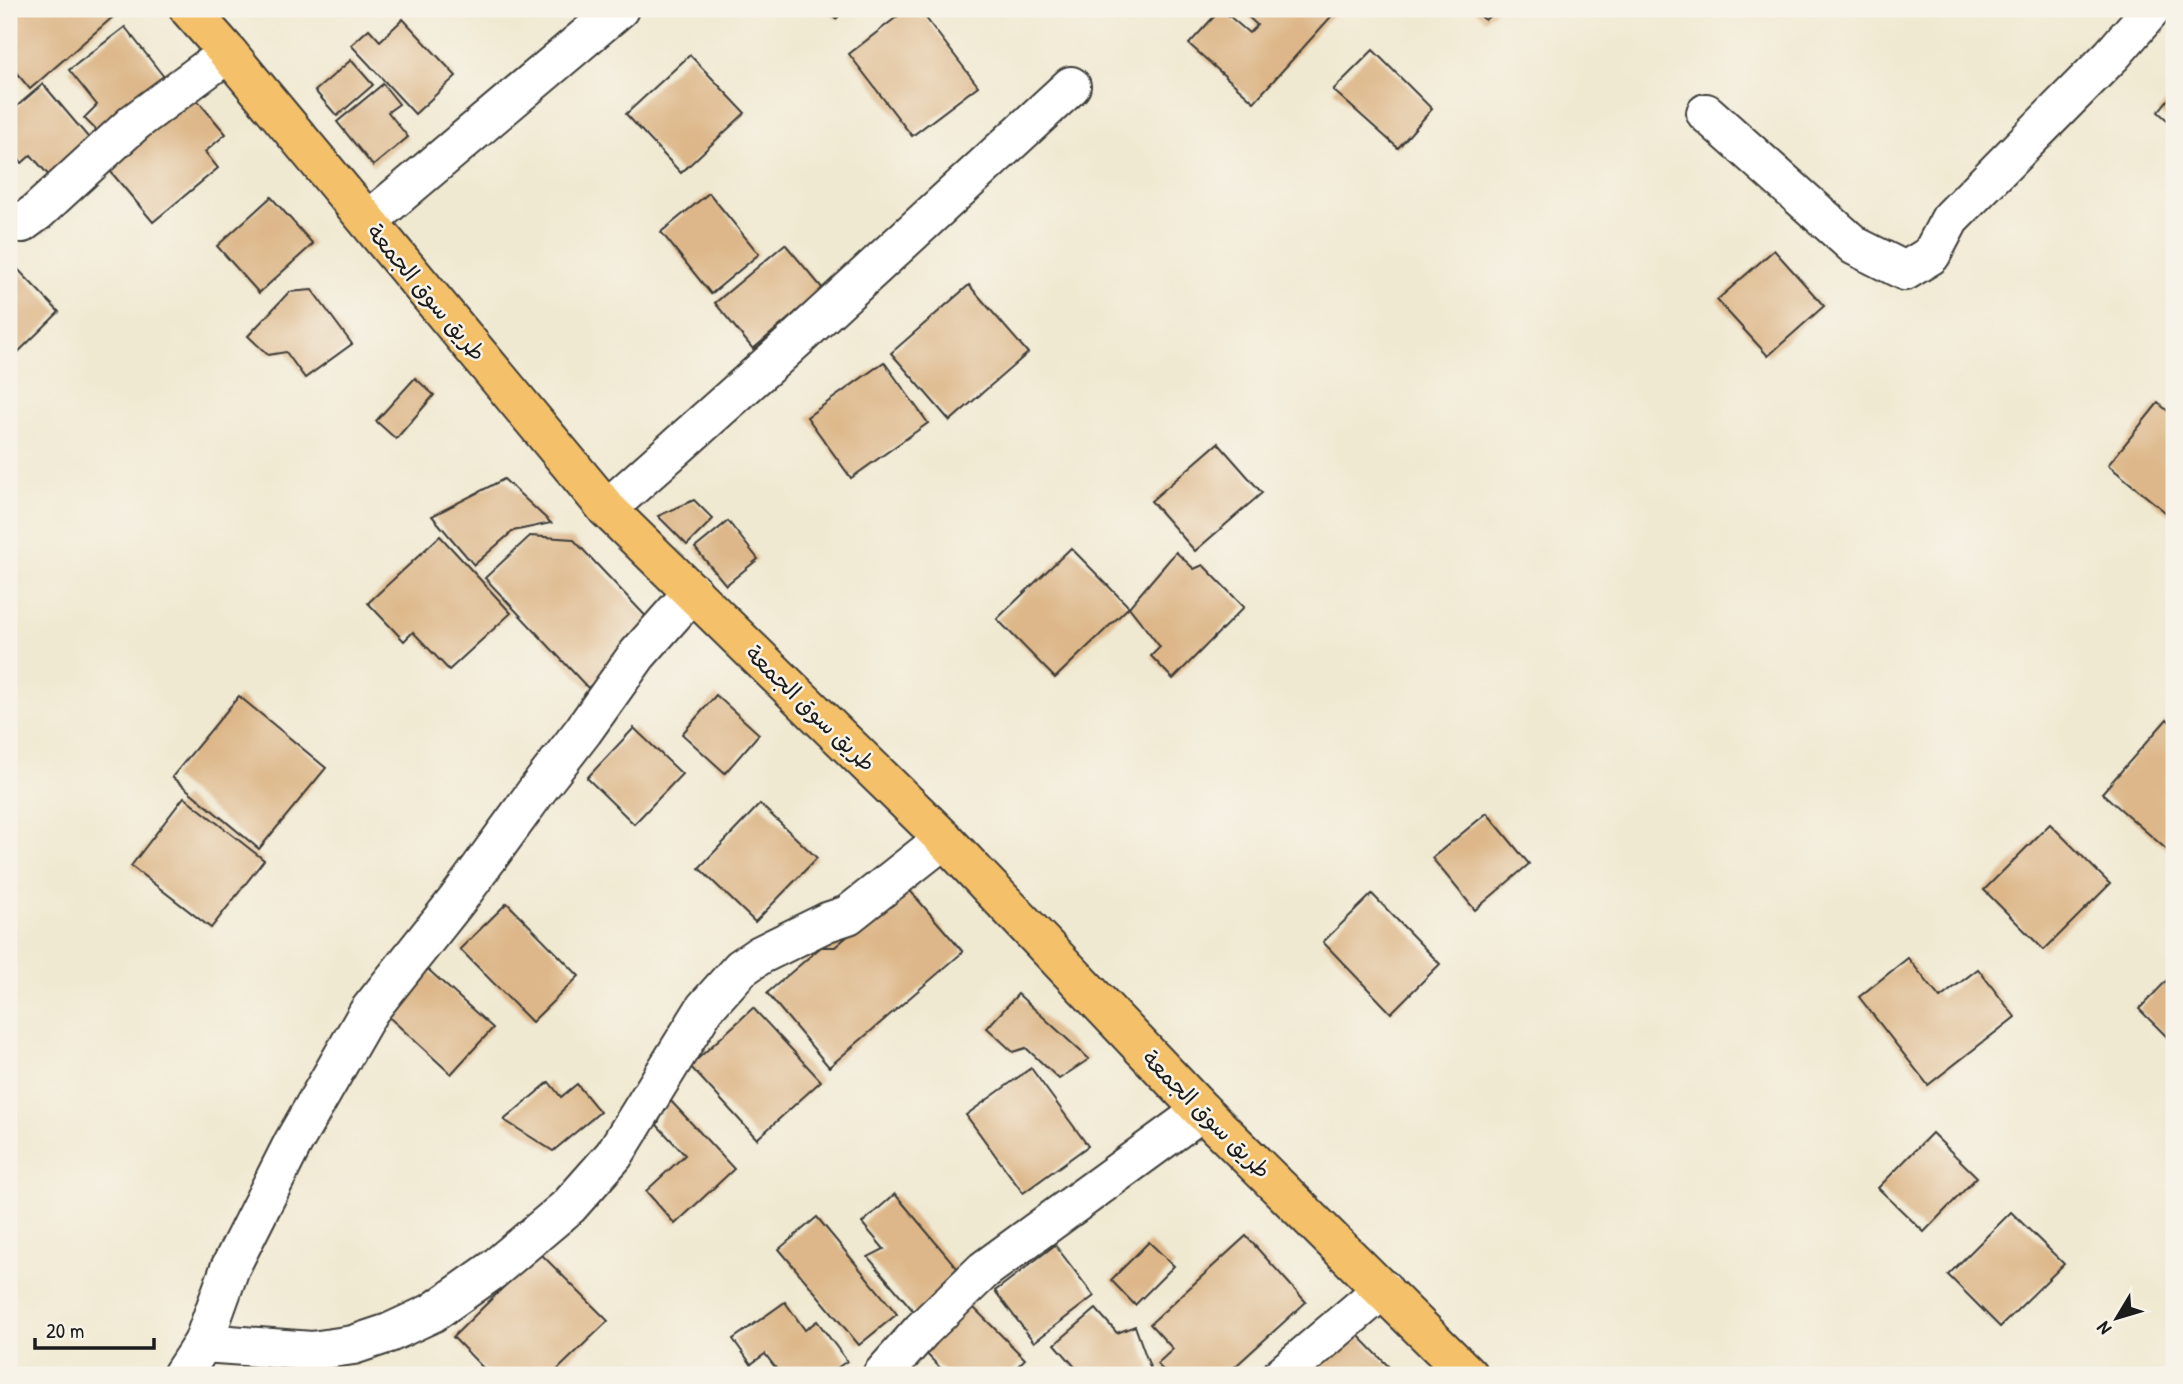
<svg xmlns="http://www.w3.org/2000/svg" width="2183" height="1384" viewBox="0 0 2183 1384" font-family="'Patrick Hand','Playpen Sans Arabic',sans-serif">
	<rect width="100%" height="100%" fill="#f7f3e8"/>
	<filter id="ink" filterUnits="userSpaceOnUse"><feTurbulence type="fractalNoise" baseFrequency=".0143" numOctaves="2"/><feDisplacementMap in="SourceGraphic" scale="14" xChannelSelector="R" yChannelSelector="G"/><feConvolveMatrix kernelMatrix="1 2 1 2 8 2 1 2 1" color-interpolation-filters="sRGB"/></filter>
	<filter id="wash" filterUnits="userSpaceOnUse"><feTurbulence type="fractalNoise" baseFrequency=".00686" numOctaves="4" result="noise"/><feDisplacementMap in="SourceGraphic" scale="28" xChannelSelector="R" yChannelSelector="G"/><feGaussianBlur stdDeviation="1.57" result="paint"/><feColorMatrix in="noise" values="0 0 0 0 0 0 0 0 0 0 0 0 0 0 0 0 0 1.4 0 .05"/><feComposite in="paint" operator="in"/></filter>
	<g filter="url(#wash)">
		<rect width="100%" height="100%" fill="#f0e9d2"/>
		<g id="blocks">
			<g fill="#ddb789">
				<path d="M9,9H122L30,89L9,64Z"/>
				<path d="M827,9H846L836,19Z"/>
				<path d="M907,9H919L978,86L912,136L849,54Z"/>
				<path d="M1221,9L1249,33L1257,25L1240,9H1338L1254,102L1189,44Z"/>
				<path d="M1474,9H1497L1485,20Z"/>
				<path d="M403,19L456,76L415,114L351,45L369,29L380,41Z"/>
				<path d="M125,27L164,77L98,132L84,118L97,105L69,70Z"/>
				<path d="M1373,50L1432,109L1398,148L1333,90Z"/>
				<path d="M690,55L745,113L681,173L626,114Z"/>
				<path d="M351,60L373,85L337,116L315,91Z"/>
				<path d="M43,84L93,143L51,178L31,155L22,163L9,147V132L11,130L9,128V113Z"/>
				<path d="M383,84L399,104L388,112L408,137L373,166L337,122Z"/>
				<path d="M2174,92V126L2158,112Z"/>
				<path d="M192,94L226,134L205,152L218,168L153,222L106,166Z"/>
				<path d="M709,193L759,254L711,294L661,232Z"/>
				<path d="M271,197L313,244L259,293L217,246Z"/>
				<path d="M785,244L823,289L753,349L715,303Z"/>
				<path d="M1774,250L1824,306L1768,356L1717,300Z"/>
				<path d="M9,260L59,312L9,361Z"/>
				<path d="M969,285L1028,353L950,421L891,353Z"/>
				<path d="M312,290L352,344L305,378L286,352L268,355L248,336L289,292Z"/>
				<path d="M884,362L928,423L851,478L807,417Z"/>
				<path d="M415,378L434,395L396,439L376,421Z"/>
				<path d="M2158,403L2174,416V511L2170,516L2108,465Z"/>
				<path d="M1218,443L1262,493L1195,551L1151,501Z"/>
				<path d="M504,479L551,523L513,531L474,565L432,516Z"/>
				<path d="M694,500L713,519L687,545L658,516Z"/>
				<path d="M728,521L758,559L726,585L695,548Z"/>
				<path d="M440,536L511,613L449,670L413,632L404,641L368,603Z"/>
				<path d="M530,536L573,539L654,625L588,688L485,578Z"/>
				<path d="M1071,548L1129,607L1055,678L997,619Z"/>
				<path d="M1176,552L1194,569L1203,565L1244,607L1173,679L1151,656L1160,647L1129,607Z"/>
				<path d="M716,695L759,734L725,773L682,734Z"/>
				<path d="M239,696L326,768L259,849L172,777Z"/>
				<path d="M2167,719L2174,726V856L2102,793Z"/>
				<path d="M634,728L682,774L634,824L587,778Z"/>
				<path d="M184,797L264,860L211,928L131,866Z"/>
				<path d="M760,804L817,858L755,922L699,868Z"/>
				<path d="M1487,813L1529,864L1475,910L1432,858Z"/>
				<path d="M2050,824L2110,884L2044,950L1984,890Z"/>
				<path d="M906,886L963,952L829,1067L767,993L821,947H835Z"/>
				<path d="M1372,894L1440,964L1391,1013L1323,942Z"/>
				<path d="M507,903L579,976L532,1022L460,949Z"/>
				<path d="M1908,958L1940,998L1978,969L2015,1017L1928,1085L1859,997Z"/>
				<path d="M420,962L493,1028L451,1074L378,1007Z"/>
				<path d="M2174,973V1044L2139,1009Z"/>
				<path d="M1018,994L1089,1059L1059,1079L1026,1048L1013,1052L987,1028Z"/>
				<path d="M753,1008L821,1081L757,1139L690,1066Z"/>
				<path d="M1031,1068L1088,1146L1023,1193L966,1115Z"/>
				<path d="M549,1082L561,1097L577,1084L600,1112L553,1151L504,1120Z"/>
				<path d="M669,1099L734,1169L675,1224L646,1191L685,1155L657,1125Z"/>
				<path d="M1932,1133L1977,1177L1924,1232L1878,1188Z"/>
				<path d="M895,1194L963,1275L916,1314L868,1257L884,1249L862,1223Z"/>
				<path d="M2011,1212L2064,1264L2000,1327L1948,1275Z"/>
				<path d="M817,1217L897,1314L859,1345L779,1249Z"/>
				<path d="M1246,1236L1306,1302L1226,1375H1168L1157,1364L1173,1349L1150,1324Z"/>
				<path d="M1149,1242L1174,1266L1135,1305L1111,1280Z"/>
				<path d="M1055,1245L1094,1296L1034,1342L995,1291Z"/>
				<path d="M539,1252L608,1321L552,1375H490L453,1337Z"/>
				<path d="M966,1300L1025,1359L1009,1375H947L919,1346Z"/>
				<path d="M785,1302L805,1330L817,1321L847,1361L827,1375H781L765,1354L751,1364L733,1339Z"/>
				<path d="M1096,1309L1117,1333L1135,1326L1151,1370L1145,1375H1082L1055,1344Z"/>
				<path d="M1349,1326L1397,1375H1298Z"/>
			</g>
		</g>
	</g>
	<g filter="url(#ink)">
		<use href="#blocks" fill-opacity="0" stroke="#3c3b37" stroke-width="2"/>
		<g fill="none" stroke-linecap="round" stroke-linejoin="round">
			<defs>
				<g id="minor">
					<path d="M1706,113L1855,246L1905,271L1931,255L1950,219L2112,55L2152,9"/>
					<path d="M9,219L22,223L37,212L135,122L228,53"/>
					<path d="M368,221L619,9"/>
					<path d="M607,509L777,357L1071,86"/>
					<path d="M203,1343L312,1351L353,1345L389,1333L432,1313L493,1270L569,1206L614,1155L705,1008L741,968L760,955L827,922L848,915L944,839"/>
					<path d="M182,1375L203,1343L230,1268L293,1143L369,1011L458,899L538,789L583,731L637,655L693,592"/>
					<path d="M882,1375L922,1330L984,1270L1202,1111"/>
					<path d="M1282,1375L1383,1289"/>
				</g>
				<path id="major" d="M189,9L228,53L607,509L944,839L1202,1111L1468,1375"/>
			</defs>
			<use href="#minor" stroke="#3c3b37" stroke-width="42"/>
			<use href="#major" stroke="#3c3b37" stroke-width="42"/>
			<use href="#minor" stroke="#fff" stroke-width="38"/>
			<use href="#major" stroke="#f4c16a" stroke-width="38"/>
		</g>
	</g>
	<g text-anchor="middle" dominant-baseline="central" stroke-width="5" stroke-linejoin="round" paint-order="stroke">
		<g font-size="23" fill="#1c1c1c" stroke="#f7f3e8">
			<text transform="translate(427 292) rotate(50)">طريق سوق الجمعة</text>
			<text transform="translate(811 708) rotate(44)">طريق سوق الجمعة</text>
			<text transform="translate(1207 1114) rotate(45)">طريق سوق الجمعة</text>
		</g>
	</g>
	<rect width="2183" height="1384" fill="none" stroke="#f7f3e8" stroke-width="35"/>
	<g transform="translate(2117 1318) rotate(232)" stroke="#f7f3e8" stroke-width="5" paint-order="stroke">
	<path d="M0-5L12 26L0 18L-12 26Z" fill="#1c1c1c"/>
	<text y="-10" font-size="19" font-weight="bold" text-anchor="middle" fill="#1c1c1c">N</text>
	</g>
	<path d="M35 1338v10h119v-10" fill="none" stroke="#1c1c1c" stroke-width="3.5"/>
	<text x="46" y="1338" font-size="21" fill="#1c1c1c" stroke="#f7f3e8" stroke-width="5" paint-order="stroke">20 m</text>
</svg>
